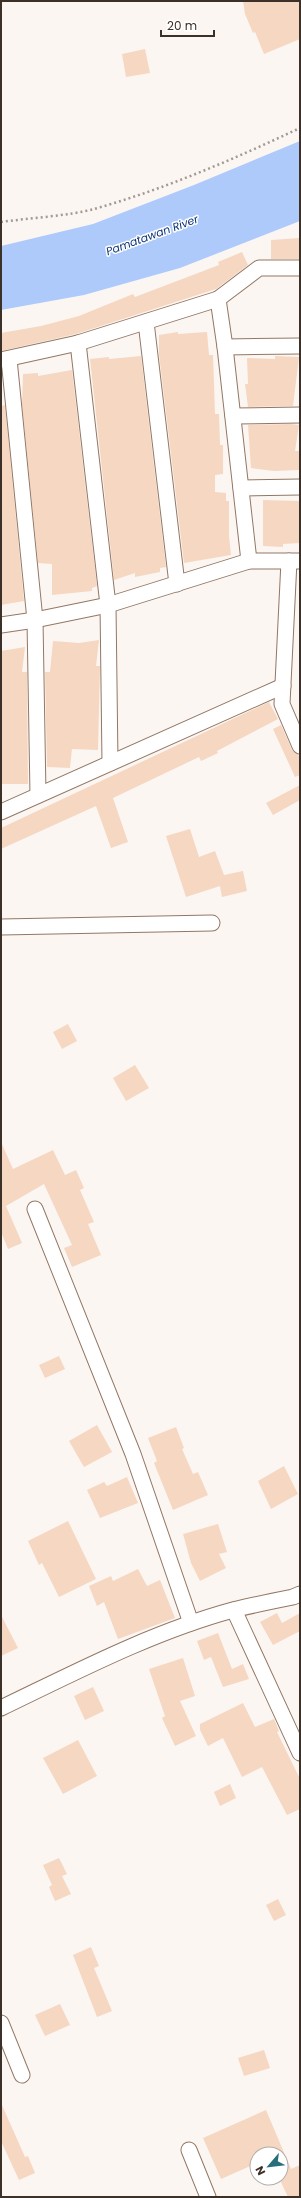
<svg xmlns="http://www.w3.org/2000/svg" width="301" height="2198" viewBox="0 0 301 2198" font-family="Poppins,sans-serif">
	<rect width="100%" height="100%" fill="#fcf6f2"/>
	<path fill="#adcafb" d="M300,141V221L180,268L84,295L1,310V246L93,224L194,185Z"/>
	<g fill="#f5d7c2">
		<path d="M243,1H300V39L264,54L255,32L253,33L245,14Z"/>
		<path d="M145,49L150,73L126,77L122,54Z"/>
		<path d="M300,238V259H271V240Z"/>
		<path d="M242,252L248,265L216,289L76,334L1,351V333L41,326L79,316L133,294L135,297L219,265L218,262Z"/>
		<path d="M178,332V334L207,332L209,355H213L215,414H219L220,445H223V474L215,475V492L226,493V501H229V536L231,555L184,563L159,354V335Z"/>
		<path d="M141,356L166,567L160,568V572L135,577V573L114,580L90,359L109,357V359Z"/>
		<path d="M275,356L299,357L293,406L248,407L245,384H248L247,358L275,359Z"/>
		<path d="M72,370L97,586L92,588V591L52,595V564L38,563L22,404L23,374L38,373V376Z"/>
		<path d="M5,405L24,601L1,605V406Z"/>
		<path d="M291,424L299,425L295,451H300V470L274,471L251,468L248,425Z"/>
		<path d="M263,500L300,501V543L283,544V547L263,546Z"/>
		<path d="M99,640L96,666H100L98,750L72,749L70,768L47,767L45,672H50L53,641L79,643Z"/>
		<path d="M25,647L22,672H27L28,784H1V651Z"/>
		<path d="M269,702L278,719L217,751L218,753L201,761L199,757L113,798L128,842L111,848L96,806L1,849V828Z"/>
		<path d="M281,725L292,750L300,757V775L295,777L273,729Z"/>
		<path d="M300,785V800L273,815L266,803Z"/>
		<path d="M190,829L199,857L215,851L224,875L243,871L247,891L222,897L220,886L186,897L166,836Z"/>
		<path d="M68,1024L77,1041L62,1049L53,1032Z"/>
		<path d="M135,1065L149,1088L126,1101L113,1078Z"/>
		<path d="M1,1142L13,1169L53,1150L65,1175L76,1170L84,1188L80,1190L94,1222L88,1224L101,1255L72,1267L64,1248L72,1245L44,1184L6,1206L22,1243L8,1249L1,1232Z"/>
		<path d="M59,1356L65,1369L45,1378L39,1365Z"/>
		<path d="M97,1425L112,1452L84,1467L69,1441Z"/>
		<path d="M176,1427L184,1448L182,1449L193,1474L198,1472L208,1495L173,1510L154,1463L157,1461L148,1438Z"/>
		<path d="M284,1466L298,1494L271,1509L258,1481Z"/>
		<path d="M127,1477L138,1503L100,1518L87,1490L104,1482L107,1486Z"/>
		<path d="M68,1521L96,1579L59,1597L42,1563L39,1565L28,1541Z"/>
		<path d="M218,1524L227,1552L219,1554L226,1568L200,1581L191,1563L183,1534Z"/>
		<path d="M138,1569L147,1586L160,1580L175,1618L118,1639L104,1602L97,1606L89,1586L111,1576L113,1581Z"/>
		<path d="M277,1613L282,1623L300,1613V1631L273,1645L260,1622Z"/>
		<path d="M1,1615L18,1648L1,1656Z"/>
		<path d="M218,1633L232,1669L243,1664L249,1679L223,1687L211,1657L204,1660L197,1641Z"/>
		<path d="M183,1658L195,1696L180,1701L196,1736L175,1746L162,1718L165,1716L149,1669Z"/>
		<path d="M93,1687L104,1711L85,1720L74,1696Z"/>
		<path d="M243,1703L255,1727L274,1719L279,1731L277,1732L300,1779V1809L287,1815L262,1767L242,1777L223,1738L208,1746L200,1730V1724Z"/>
		<path d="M78,1740L97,1776L63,1794L43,1758Z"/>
		<path d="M230,1784L236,1798L220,1806L214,1792Z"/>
		<path d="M59,1858L67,1874L62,1876L71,1894L55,1901L49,1887L52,1885L43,1865Z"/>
		<path d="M278,1899L286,1915L274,1921L266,1905Z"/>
		<path d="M91,1947L99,1966L94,1968L112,2011L97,2017L73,1955Z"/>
		<path d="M60,2004L70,2025L45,2036L35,2015Z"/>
		<path d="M264,2050L270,2068L244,2076L238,2058Z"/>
		<path d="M1,2103L25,2157L28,2156L35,2173L19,2180L1,2141Z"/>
		<path d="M266,2110L291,2169L300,2165V2197H288L279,2178L281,2154H257V2163L221,2179L203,2138Z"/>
	</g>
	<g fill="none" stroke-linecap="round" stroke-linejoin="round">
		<defs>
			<g id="minor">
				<path d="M218,299L225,347L249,561"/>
				<path d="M146,322L177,584"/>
				<path d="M78,343L108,605L110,763"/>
				<path d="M225,347L300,346"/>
				<path d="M9,359L35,620L38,795"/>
				<path d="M1,360L78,343L218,299L259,268H300"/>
				<path d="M233,416L300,415"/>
				<path d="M241,488L300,487"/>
				<path d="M289,561L282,704L300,746"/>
				<path d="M1,625L35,620L108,605L249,561H300"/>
				<path d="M1,812L283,686"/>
				<path d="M1,927L212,923"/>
				<path d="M35,1209L133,1454L191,1623"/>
				<path d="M234,1610L300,1753"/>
				<path d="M1,1708C76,1672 152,1632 233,1610C253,1605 273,1601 293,1597L300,1594"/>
				<path d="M1,2023L22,2075"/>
				<path d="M189,2150L208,2197"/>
			</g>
		</defs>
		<use href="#minor" stroke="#927764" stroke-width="17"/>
		<path stroke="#a29993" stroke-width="2.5" stroke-dasharray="2 3" stroke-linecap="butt" d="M1,222C29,218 68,216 94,209C165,189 234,159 300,128"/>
		<use href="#minor" stroke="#fff" stroke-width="15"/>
	</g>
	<g text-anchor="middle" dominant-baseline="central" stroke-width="3" stroke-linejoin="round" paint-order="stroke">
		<g font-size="11" font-style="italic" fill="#0c3277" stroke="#fff">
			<text transform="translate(152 235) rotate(-20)">Pamatawan River</text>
		</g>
	</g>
	<rect width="301" height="2198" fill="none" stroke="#3c3128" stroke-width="4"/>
	<g transform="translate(269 2166) rotate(242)"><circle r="19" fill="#ffffff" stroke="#b1ada9"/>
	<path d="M0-3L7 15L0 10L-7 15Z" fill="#286e7c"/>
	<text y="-6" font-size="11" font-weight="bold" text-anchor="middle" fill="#3c3128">N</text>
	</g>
	<path d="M161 30v6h53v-6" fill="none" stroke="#3c3128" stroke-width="2"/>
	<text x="167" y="30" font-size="12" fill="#3c3128" stroke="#ffffff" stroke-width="3" paint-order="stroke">20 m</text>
</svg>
